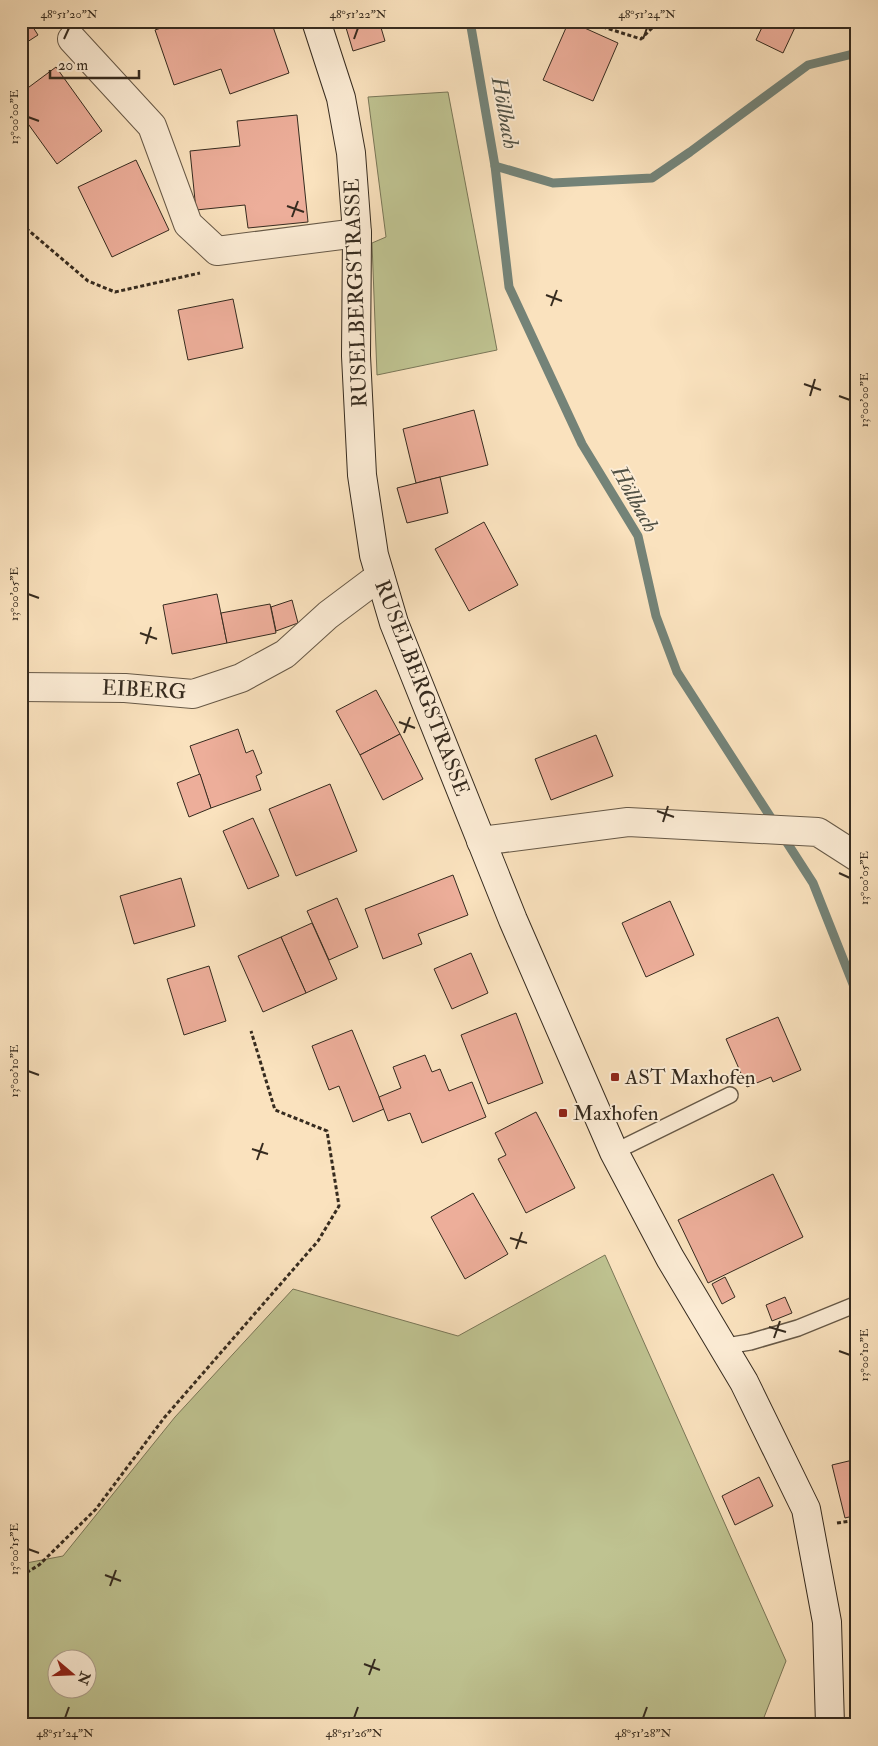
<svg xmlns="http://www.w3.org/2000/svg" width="878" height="1746" viewBox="0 0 878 1746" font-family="'IM FELL Double Pica',serif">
	<rect width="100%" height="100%" fill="#fae2be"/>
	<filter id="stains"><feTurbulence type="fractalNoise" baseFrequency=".004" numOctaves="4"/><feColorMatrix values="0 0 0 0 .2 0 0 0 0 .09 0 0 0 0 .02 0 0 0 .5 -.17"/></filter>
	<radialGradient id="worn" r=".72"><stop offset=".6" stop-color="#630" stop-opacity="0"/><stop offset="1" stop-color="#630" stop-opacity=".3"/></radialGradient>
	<g fill="#bfc391" stroke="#7a7758" fill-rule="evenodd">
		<path d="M448,92L497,350L377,375L372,243L386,237L368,97Z"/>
		<path d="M605,1255L786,1661L761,1725H21V1564L63,1556L175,1417L293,1289L458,1336ZM58,1658H88V1688H58Z"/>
	</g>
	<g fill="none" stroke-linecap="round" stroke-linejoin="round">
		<g stroke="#748378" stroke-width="9">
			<path d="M470,21L495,166L509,287L582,444L638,536L656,616L677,672L813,883L857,994"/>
			<path d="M495,166L553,183L652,178L690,152L808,65L857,53"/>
		</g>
	</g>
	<g fill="#edae9a" stroke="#362b1f">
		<path d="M21,21H29L38,35L21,46Z"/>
		<path d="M182,21H271L289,73L230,94L221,69L174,85L155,30Z"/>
		<path d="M344,21H379L385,41L353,51Z"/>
		<path d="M569,21L618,43L593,101L543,80Z"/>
		<path d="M765,21H798L783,53L756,40Z"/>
		<path d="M830,21H852L850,28Z"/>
		<path d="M56,67L102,131L57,164L21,114V93Z"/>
		<path d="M297,115L308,222L248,228L245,205L196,210L190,151L240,146L237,121Z"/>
		<path d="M136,160L169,230L112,257L78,187Z"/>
		<path d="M233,299L243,348L188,360L178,310Z"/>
		<path d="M474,410L488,465L416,483L403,429Z"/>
		<path d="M440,477L448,513L407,523L397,488Z"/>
		<path d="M484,522L518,585L469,611L435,549Z"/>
		<path d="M217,594L227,643L172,654L163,605Z"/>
		<path d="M292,600L298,623L276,631L271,607Z"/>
		<path d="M270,604L276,633L227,643L221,613Z"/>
		<path d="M376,690L400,734L360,755L336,711Z"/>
		<path d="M238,729L246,753L253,750L262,773L256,776L261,790L211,808L190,746Z"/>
		<path d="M400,734L423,779L383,800L360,755Z"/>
		<path d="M596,735L613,776L551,800L535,759Z"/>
		<path d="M200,774L211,808L189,817L177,783Z"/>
		<path d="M330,784L357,851L296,876L269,809Z"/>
		<path d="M253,818L279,876L248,889L223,831Z"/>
		<path d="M453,875L468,915L418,934L422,944L383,959L365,909Z"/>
		<path d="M181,878L195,926L134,944L120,896Z"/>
		<path d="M337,898L358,947L329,960L307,911Z"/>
		<path d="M670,901L694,955L646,977L622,923Z"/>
		<path d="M312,923L337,979L306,993L281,937Z"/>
		<path d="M281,937L306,993L263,1012L238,956Z"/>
		<path d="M471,953L488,993L452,1009L434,969Z"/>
		<path d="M209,966L226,1021L184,1035L167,979Z"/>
		<path d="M516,1013L543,1083L488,1104L461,1035Z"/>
		<path d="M778,1017L801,1070L773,1082L771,1077L747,1087L726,1039Z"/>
		<path d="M352,1030L384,1109L353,1122L339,1086L329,1090L312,1046Z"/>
		<path d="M425,1055L432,1072L440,1069L449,1091L472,1082L486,1117L422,1143L410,1113L388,1121L379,1097L401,1088L393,1067Z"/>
		<path d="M536,1112L575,1188L526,1213L498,1159L506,1155L495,1133Z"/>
		<path d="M773,1174L803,1237L708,1283L678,1220Z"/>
		<path d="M473,1193L508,1254L465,1279L431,1217Z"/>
		<path d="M857,1203V1218L851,1205Z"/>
		<path d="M725,1277L735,1297L722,1304L712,1284Z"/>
		<path d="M785,1297L792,1313L772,1321L766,1305Z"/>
		<path d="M857,1459V1515L845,1518L832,1465Z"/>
		<path d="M759,1477L773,1506L735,1525L722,1496Z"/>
	</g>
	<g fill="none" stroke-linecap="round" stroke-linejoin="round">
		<defs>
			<g id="service">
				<path d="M614,1152L730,1095"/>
				<path d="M721,1347L750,1342L798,1328L857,1304"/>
			</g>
			<g id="minor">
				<path d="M72,39L152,126L188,224L217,251L357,233"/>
				<path d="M21,687L125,688L193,694L241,678L285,654L328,615L380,576"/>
				<path d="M481,841L628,822L818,832L857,857"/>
			</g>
			<path id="secondary" d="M316,21L341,98L351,153L357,233L356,356L362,475L374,555L394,623L513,920L614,1152L670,1258L744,1382L806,1509L827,1622L830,1725"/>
		</defs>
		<use href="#service" stroke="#675947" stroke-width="18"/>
		<use href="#minor" stroke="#675947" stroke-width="30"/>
		<use href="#secondary" stroke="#362b1f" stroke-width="30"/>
		<g stroke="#362b1f" stroke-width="3" stroke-dasharray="4 2.5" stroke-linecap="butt">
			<path d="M584,21L641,39L659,21"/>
			<path d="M21,224L88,281L115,292L200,273"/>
			<path d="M837,1523L857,1520"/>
			<path d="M21,1576L39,1565L96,1509L164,1418L318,1241L339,1206L327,1131L275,1110L251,1031"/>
		</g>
		<use href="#service" stroke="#fcecd5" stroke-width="15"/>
		<use href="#minor" stroke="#fcecd5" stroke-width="28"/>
		<use href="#secondary" stroke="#fcecd5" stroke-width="28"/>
	</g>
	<path fill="none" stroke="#362b1f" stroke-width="2" d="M64,39L69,28M354,39L358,28M643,39L647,28M28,117L39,121M287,206L304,212M292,217L298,201M546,295L562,301M551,306L557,290M804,384L821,390M810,396L815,379M839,396L850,400M28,594L39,598M140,633L157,639M146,644L151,627M399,722L415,728M404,733L410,717M657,811L674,817M663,822L668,806M839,873L850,878M28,1071L39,1075M252,1149L268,1154M257,1160L263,1143M510,1238L527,1243M516,1249L522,1232M769,1327L786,1332M774,1338L780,1321M839,1351L850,1355M28,1549L39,1553M105,1575L121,1581M110,1586L116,1570M364,1664L380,1670M369,1675L375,1659M65,1718L69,1707M354,1718L358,1707M643,1718L647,1707"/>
	<g fill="#8f2418" stroke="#fcecd5" stroke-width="2">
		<rect x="610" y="1072" width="10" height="10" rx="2.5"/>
		<rect x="558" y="1108" width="10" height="10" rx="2.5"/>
	</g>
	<g text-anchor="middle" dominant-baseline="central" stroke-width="4" stroke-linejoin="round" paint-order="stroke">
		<g font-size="21" fill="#362b1f" stroke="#fcecd5">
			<text transform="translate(356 293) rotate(-92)">RUSELBERGSTRASSE</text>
			<text transform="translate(422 688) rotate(69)">RUSELBERGSTRASSE</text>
			<text transform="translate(144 690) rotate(3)">EIBERG</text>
		</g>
		<g font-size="21" fill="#362b1f" stroke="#fcecd5" text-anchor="start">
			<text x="625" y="1077">AST Maxhofen</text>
			<text x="573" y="1113">Maxhofen</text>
		</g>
		<g font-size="22" font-style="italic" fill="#505044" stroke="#fcecd5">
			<text transform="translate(505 113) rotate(80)">Höllbach</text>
			<text transform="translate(635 499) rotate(61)">Höllbach</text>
		</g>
	</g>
	<rect width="878" height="1746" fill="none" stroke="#fae2be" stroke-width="55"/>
	<g transform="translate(72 1674) rotate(109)"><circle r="24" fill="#fcecd5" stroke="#ad9f8c"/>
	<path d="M0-4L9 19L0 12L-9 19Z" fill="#8f2418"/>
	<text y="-8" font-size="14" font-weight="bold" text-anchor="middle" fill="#362b1f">N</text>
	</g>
	<path d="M50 70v8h89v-8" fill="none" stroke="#362b1f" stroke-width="2.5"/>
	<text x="58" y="70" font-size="15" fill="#362b1f" stroke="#fcecd5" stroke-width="4" paint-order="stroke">20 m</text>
	<rect x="28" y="28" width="822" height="1690" fill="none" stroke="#362b1f" stroke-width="2"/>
	<g font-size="12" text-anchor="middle" fill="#362b1f">
		<text x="69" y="18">48°51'20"N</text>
		<text x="358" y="18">48°51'22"N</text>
		<text x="647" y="18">48°51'24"N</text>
		<text transform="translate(14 117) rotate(-90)" y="4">13°00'00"E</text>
		<text transform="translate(864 400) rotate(-90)" y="4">13°00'00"E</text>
		<text transform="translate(14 594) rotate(-90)" y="4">13°00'05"E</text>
		<text transform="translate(864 878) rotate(-90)" y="4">13°00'05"E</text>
		<text transform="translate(14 1071) rotate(-90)" y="4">13°00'10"E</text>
		<text transform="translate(864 1355) rotate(-90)" y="4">13°00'10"E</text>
		<text transform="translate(14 1549) rotate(-90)" y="4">13°00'15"E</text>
		<text x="65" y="1737">48°51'24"N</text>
		<text x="354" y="1737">48°51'26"N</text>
		<text x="643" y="1737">48°51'28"N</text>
	</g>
	<rect width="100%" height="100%" filter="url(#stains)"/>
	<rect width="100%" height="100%" fill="url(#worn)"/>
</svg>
